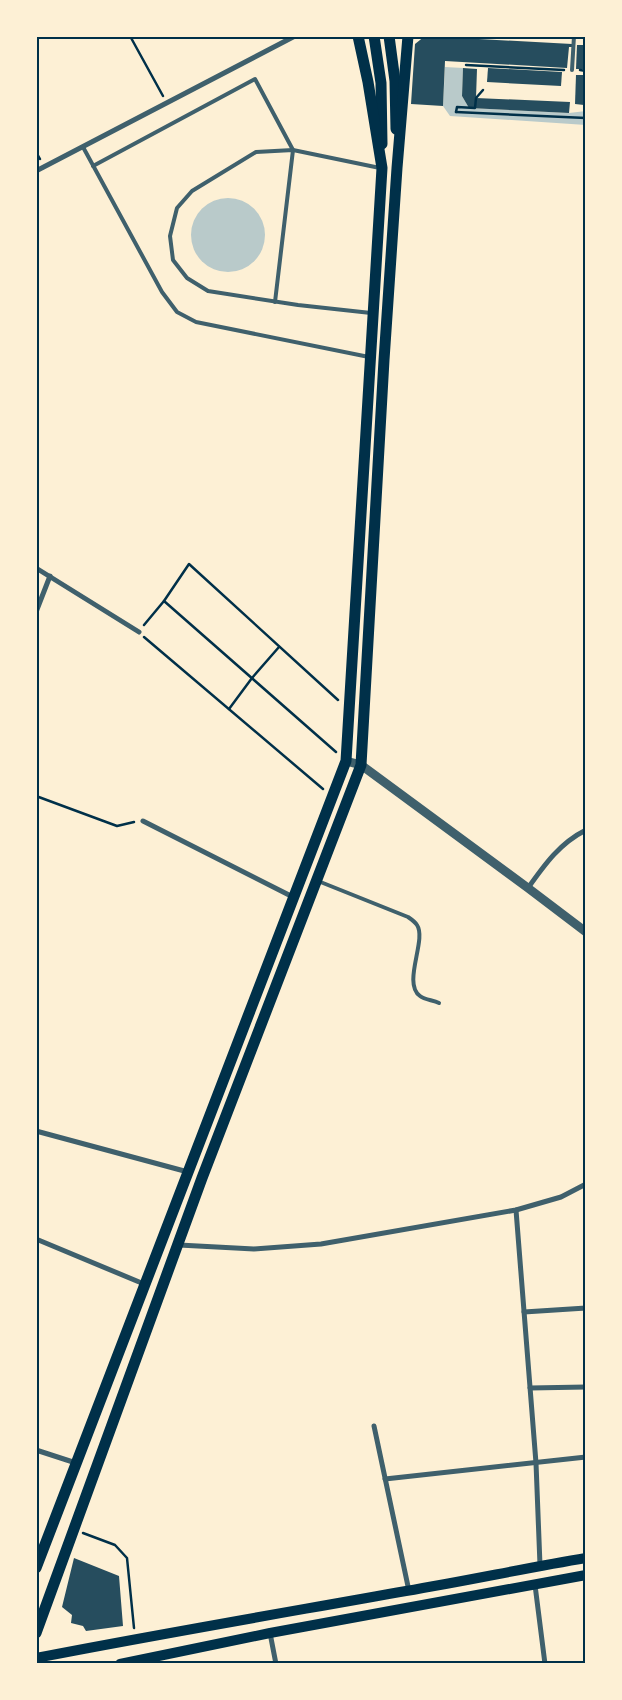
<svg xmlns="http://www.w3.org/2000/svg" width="622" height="1700" viewBox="0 0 622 1700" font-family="'PT Sans',sans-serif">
	<rect width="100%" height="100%" fill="#fdf0d5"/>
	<g fill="#b9caca">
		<path d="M445,67L463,68L462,96L469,108L569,113L586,111V125L450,116L443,106Z"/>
		<circle cx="228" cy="235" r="37"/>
	</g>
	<g fill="#264d5e">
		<path d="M425,36L572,44V47H569L567,68L445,61L443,106L411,104L415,44Z"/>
		<path d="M577,45H586V69H576Z"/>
		<path d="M463,68L477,69L476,98L570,102L569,113L469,108L462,96Z"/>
		<path d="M488,68L562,72L561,86L487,82Z"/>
		<path d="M576,75H585L584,105L575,104Z"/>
		<path d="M74,1558L119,1576L123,1626L86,1631L83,1626L71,1623L72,1615L62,1607Z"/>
	</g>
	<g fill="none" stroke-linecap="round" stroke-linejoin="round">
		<g stroke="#003049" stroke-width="2.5">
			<path d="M130,36L163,96"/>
			<path d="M466,65L564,70"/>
			<path d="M580,70L586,71"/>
			<path d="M456,112L586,118"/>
			<path d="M456,112L457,107L475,108L476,98L483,90"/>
			<path d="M36,152L40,159"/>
			<path d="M164,601L189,564L338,700"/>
			<path d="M144,625L164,601L336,752"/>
			<path d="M144,637L323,789"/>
			<path d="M229,709L252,678L279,647"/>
			<path d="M36,796L117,826L134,822"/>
			<path d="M83,1533L115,1545L127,1558L134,1628"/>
		</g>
		<g stroke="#3f606c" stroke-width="4">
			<path d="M572,70L574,36"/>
			<path d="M83,147L162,292L177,312L196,322L369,357"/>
			<path d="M93,166L255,79L293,150L275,302"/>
			<path d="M371,313L298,305L208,291L187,278L173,260L170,236L177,208L192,191L256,152L293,150L380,168"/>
			<path d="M318,881L408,917C411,919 415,922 417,925C427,940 402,983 420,996C425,1000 433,1000 439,1003"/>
		</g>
		<g stroke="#3f606c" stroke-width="5">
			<path d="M36,171L295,36"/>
			<path d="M36,568L139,632"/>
			<path d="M36,612L50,576"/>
			<path d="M143,821L293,897"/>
			<path d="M528,888C545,864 560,843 586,830"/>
			<path d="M36,1131L188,1172"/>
			<path d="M516,1210L536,1463L540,1565"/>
			<path d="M36,1239L144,1284"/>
			<path d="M179,1245L254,1249L321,1244L516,1210L561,1197L586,1184"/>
			<path d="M524,1312L586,1308"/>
			<path d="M530,1388L586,1387"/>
			<path d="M374,1426L409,1591"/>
			<path d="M36,1450L76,1463"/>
			<path d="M385,1479L586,1457"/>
			<path d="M535,1585L545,1664"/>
			<path d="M270,1633L276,1664"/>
		</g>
		<path stroke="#3f606c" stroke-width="9" d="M346,761L361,765L528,888L586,932"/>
		<g stroke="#003049" stroke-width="10">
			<path d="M36,1658C159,1634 283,1613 406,1591C466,1581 526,1568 586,1558"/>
			<path d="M120,1664L270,1633L586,1575"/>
		</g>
		<g stroke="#003049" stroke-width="11">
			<path d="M374,36L381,83L382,144"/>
			<path d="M389,36L395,81L396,129"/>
		</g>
		<g stroke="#003049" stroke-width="11">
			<path d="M36,1568L346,761L382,168L368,82L358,36"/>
			<path d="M36,1633L202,1178L361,765L384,360L397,168L408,36"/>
		</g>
	</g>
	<rect width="622" height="1700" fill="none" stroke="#fdf0d5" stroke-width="75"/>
	<rect x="38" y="38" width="546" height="1624" fill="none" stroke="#003049" stroke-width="2"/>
</svg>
